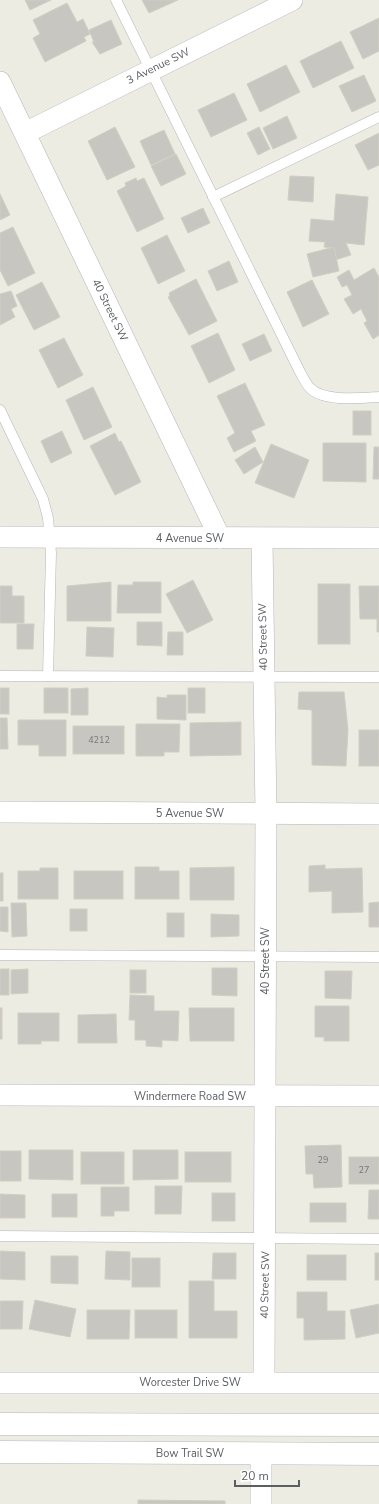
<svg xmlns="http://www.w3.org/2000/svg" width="379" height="1504" viewBox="0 0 379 1504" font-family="'Nunito Sans',sans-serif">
	<rect width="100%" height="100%" fill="#edece3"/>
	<g fill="#c8c6c0" stroke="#d1cec2">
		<path d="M25,0H51L30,10Z"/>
		<path d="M142,0H178L149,13Z"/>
		<path d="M67,3L77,22L83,19L90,34L84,37L86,41L45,62L33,38L40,34L33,20Z"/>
		<path d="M379,18V51L363,59L350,32Z"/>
		<path d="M111,20L122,44L100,54L92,42H94L89,30Z"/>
		<path d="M341,41L354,68L313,88L300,61Z"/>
		<path d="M286,65L300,92L260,112L247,84Z"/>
		<path d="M364,75L376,101L352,112L339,86Z"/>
		<path d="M234,93L247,120L211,137L198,110Z"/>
		<path d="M287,116L297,138L273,149L263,128Z"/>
		<path d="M115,127L135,167L107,180L88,141Z"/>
		<path d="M259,127L270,149L258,155L247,133Z"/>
		<path d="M164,130L175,154L151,165L140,141Z"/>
		<path d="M379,133V165L368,170L355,145Z"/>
		<path d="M176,154L186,174L161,186L151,166Z"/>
		<path d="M290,176L314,177L313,202L288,200Z"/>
		<path d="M136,178L137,181L144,178L164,219L137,232L117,191L126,186L125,183Z"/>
		<path d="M0,194L10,215L0,220Z"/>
		<path d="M336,194L368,197L364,245L346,243L351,255L335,260L333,248L324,247L325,242L309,241L311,219L334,221Z"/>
		<path d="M203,208L210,223L188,233L181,218Z"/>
		<path d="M13,227L35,273L8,286L0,270V233Z"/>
		<path d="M167,235L185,271L158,284L141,248Z"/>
		<path d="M334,247L339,271L313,277L307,254Z"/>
		<path d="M229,261L238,282L217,291L208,271Z"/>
		<path d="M374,268L379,277V335L373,339L364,323L367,321L361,309L353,314L344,299L352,295L347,285L342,287L337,277L349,270L354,280Z"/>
		<path d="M196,279L217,321L189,335L168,297L170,296L169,293Z"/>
		<path d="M312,280L329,314L303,327L287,292Z"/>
		<path d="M42,282L60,317L34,330L16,295Z"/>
		<path d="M11,291L17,306L11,309L15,317L0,325V294Z"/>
		<path d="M218,333L235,370L209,383L191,346Z"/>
		<path d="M264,334L272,351L250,361L242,344Z"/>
		<path d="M64,338L83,375L58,388L39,350Z"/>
		<path d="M245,383L265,425L251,431L256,441L234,452L227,438L235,433L217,396Z"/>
		<path d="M93,387L112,427L84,440L66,400Z"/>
		<rect x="353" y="411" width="18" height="24"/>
		<path d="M62,431L72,453L51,463L41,441Z"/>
		<path d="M115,433L119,442L121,441L141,482L115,495L90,446Z"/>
		<path d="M323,443H366V482L323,481Z"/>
		<path d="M271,444L309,460L294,498L255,483Z"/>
		<path d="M255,447L263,462L244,474L235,460Z"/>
		<path d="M374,447H379V479H373Z"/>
		<path d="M193,580L213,620L187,633L166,594Z"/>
		<path d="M111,582V621H67V586Z"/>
		<path d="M133,582H161V613H117L118,585H133Z"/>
		<rect x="318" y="584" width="32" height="60"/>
		<path d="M0,586H12V596H24V623H0Z"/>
		<path d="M359,586H379V632H377V619H360Z"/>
		<path d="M137,622H162V646L137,645Z"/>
		<path d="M17,624H34L33,649H17Z"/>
		<path d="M87,627L114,628L113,657L86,656Z"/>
		<path d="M168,632H183V655H167Z"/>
		<rect x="0" y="688" width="9" height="26"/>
		<rect x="44" y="688" width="24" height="25"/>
		<path d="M88,688V715H71V689Z"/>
		<rect x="188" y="688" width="17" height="25"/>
		<path d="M299,692H344L348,730L346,766L312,765V710L298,709Z"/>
		<path d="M167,695H186V720L157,719V697L167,698Z"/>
		<path d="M0,718H7L8,749H0Z"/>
		<path d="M18,720H66V756H39V745H18Z"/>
		<path d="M241,722V755L190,756V723Z"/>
		<path d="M136,724H180L179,752H164V756H136Z"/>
		<rect x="73" y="726" width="51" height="28"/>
		<rect x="359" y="730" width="20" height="36"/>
		<path d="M325,865V869L362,868L363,912L332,913V891L309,892V866Z"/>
		<path d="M135,867H159V871H179V899H135Z"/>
		<path d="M234,867V900H190V868Z"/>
		<path d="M40,868H58V899H18V871H40Z"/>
		<rect x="74" y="871" width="49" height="28"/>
		<rect x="0" y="873" width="3" height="28"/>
		<path d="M379,902V927H369V903Z"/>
		<path d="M11,903H26L27,936L12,937Z"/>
		<path d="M0,907H8V932L0,931Z"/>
		<rect x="70" y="909" width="17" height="22"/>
		<rect x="167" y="913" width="17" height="24"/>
		<path d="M211,914L239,915V936L211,937Z"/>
		<path d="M212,968H237V996L212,995Z"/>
		<rect x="0" y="969" width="9" height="26"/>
		<path d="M28,969V993L11,994V970Z"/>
		<rect x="130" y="970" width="16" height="23"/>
		<path d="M325,971H352L351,999L325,998Z"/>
		<path d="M130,995L154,996V1011H179L178,1041L162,1040V1047L146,1046V1040H135V1020H129Z"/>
		<path d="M315,1006H349V1041H324V1037H315Z"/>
		<rect x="0" y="1008" width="2" height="31"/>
		<path d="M189,1008H234V1041H190Z"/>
		<path d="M18,1013H59V1041H41V1044H18Z"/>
		<path d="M116,1014L117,1043H78V1015Z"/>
		<path d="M341,1145L342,1187L314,1188L313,1174H306L305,1146Z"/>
		<path d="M29,1150H73V1180L29,1179Z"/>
		<path d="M133,1150H178V1179L133,1180Z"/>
		<rect x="0" y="1151" width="21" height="30"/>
		<rect x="81" y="1152" width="43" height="32"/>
		<rect x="185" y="1152" width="46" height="30"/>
		<rect x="349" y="1157" width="30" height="27"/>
		<path d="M155,1186H182L181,1214H155Z"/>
		<path d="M101,1187H129V1211H114V1216H101Z"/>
		<path d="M369,1190H379V1219H368Z"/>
		<rect x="212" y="1193" width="23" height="28"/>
		<path d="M0,1194L25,1195V1218H0Z"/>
		<rect x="52" y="1194" width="25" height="23"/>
		<rect x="310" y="1203" width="36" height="19"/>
		<path d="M0,1251L25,1252V1280L0,1279Z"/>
		<path d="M106,1251L130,1252V1280L105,1279Z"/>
		<path d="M213,1253H236V1279H212Z"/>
		<rect x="375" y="1253" width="4" height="27"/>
		<rect x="307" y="1255" width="39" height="25"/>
		<path d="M51,1256H78V1284L51,1283Z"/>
		<rect x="132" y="1258" width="28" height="29"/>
		<path d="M189,1281H214V1311H237V1338H189Z"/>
		<path d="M297,1292H327V1311H345V1339L304,1340V1318H297Z"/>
		<path d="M35,1300L76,1309L70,1337L29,1329Z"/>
		<path d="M0,1301H23L22,1329H0Z"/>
		<path d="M379,1304V1333L356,1338L350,1310Z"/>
		<path d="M87,1310H130L129,1339H87Z"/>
		<rect x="135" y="1310" width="42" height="28"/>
		<path d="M138,1500L225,1501V1504H138Z"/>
	</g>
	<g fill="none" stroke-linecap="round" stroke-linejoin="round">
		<defs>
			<g id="lane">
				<path d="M116,0L300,372C303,377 306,384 310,388C323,402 361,398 379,397"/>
				<path d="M213,197L379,117"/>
				<path d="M0,410L43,499L48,518L51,553L48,676"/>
				<path d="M0,676L379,677"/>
				<path d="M0,955L379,957"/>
				<path d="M0,1236L379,1239"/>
			</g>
			<g id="street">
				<path d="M0,82L220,538"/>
				<path d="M25,133L292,0"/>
				<path d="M0,537L379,538"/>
				<path d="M262,539L266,813L264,1382"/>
				<path d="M0,812L379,814"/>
				<path d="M0,1095L379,1096"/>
				<path d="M0,1383H379"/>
				<path d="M261,1454V1504"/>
			</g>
			<g id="secondary">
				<path d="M0,1424L379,1425"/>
				<path d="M0,1452L379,1454"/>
			</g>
		</defs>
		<use href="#lane" stroke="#b4b5ba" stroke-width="11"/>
		<use href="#street" stroke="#b4b5ba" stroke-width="22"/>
		<use href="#secondary" stroke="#b5b7bd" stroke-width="23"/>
		<use href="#lane" stroke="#fff" stroke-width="10"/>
		<use href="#street" stroke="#fff" stroke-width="21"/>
		<use href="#secondary" stroke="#fff" stroke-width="22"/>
	</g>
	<g text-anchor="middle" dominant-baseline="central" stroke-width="3" stroke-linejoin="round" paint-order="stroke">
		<g font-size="9" fill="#76787a">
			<text x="99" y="740">4212</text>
			<text x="323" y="1160">29</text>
			<text x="364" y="1170">27</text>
		</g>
		<g font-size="11" fill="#5b5e63" stroke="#fff">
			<text transform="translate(158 66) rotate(-26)">3 Avenue SW</text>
			<text transform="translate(110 310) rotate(64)">40 Street SW</text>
			<text x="190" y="538">4 Avenue SW</text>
			<text transform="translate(263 637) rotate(-91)">40 Street SW</text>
			<text x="190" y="813">5 Avenue SW</text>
			<text transform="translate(265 961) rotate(-90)">40 Street SW</text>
			<text x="190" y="1096">Windermere Road SW</text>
			<text transform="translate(265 1285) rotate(-89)">40 Street SW</text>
			<text x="190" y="1382">Worcester Drive SW</text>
			<text x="190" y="1453">Bow Trail SW</text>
		</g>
	</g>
	<path d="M235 1480v6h64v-6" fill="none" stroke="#5b5e63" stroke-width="2"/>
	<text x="241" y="1480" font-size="12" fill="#5b5e63" stroke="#ffffff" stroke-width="3" paint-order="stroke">20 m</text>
</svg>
